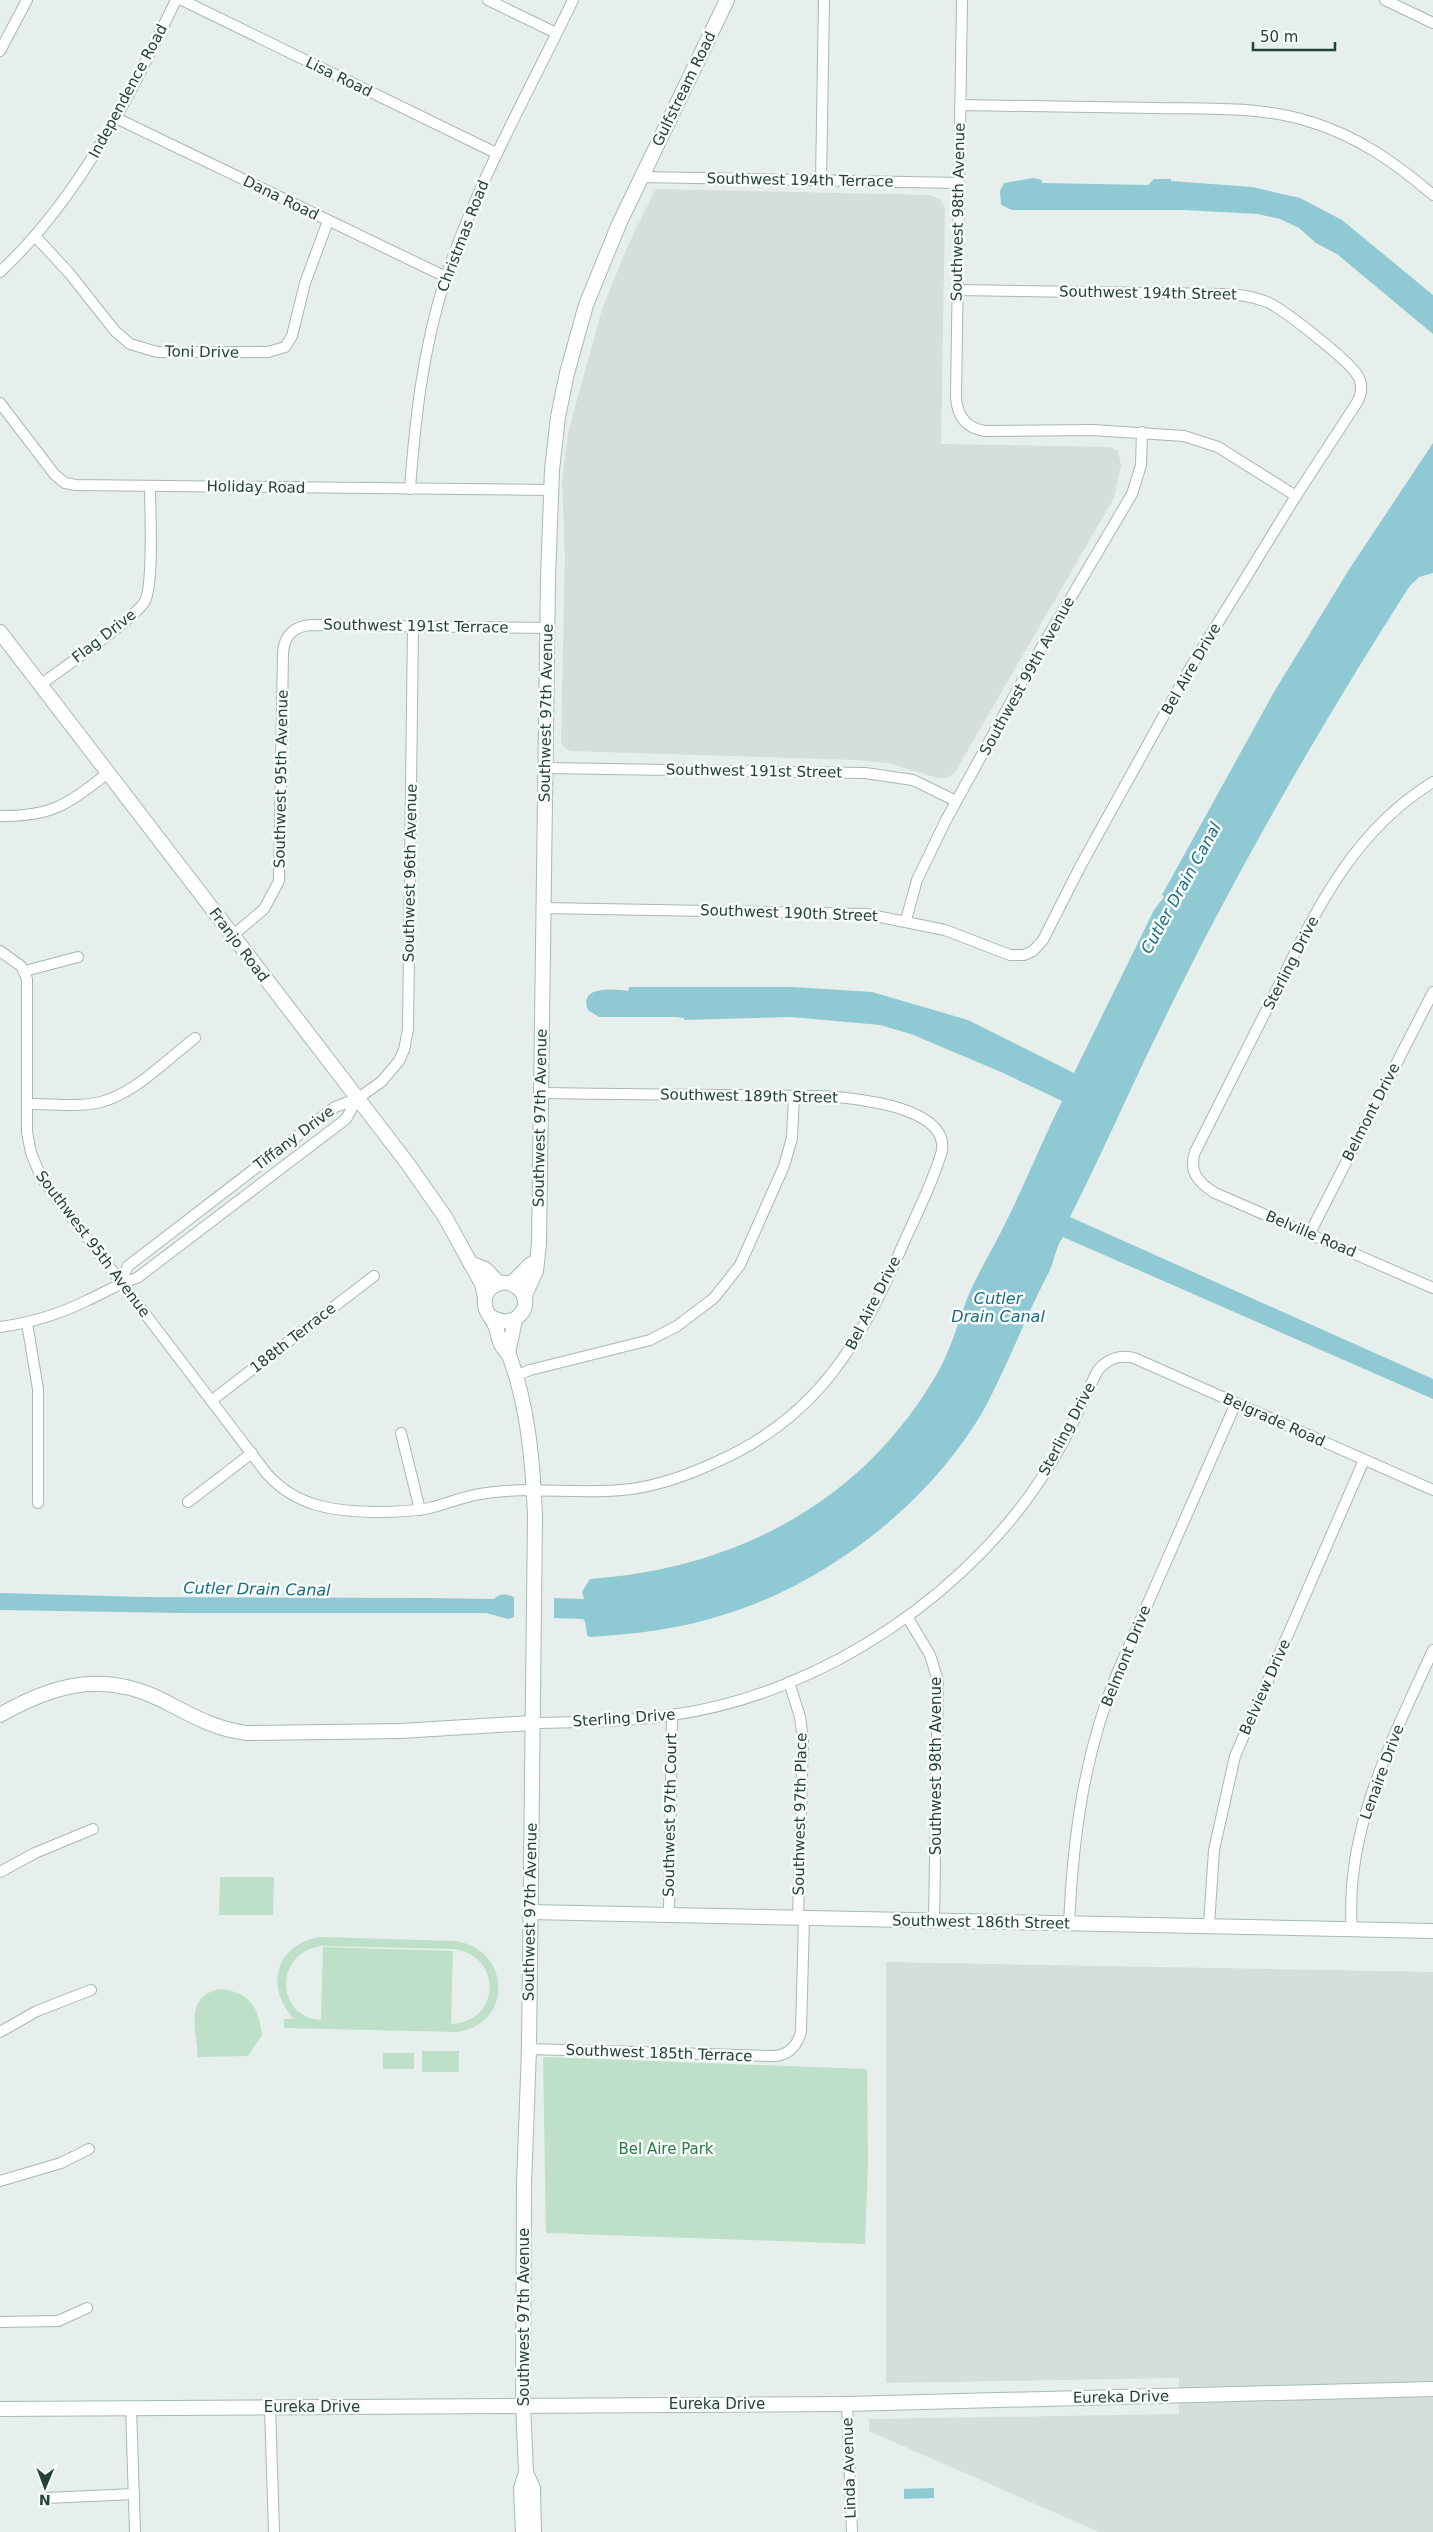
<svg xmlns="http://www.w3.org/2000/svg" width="1433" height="2532" viewBox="0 0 1433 2532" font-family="'DejaVu Sans',sans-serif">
	<rect width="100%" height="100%" fill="#e6efeb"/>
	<g fill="#d4dfda">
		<path d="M656,189L930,195L940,199L945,208L941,444L1110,447L1118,451L1121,465L1114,498L954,774L947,778H938L888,763L856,760L570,751L564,747L561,742L565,557L562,481L568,433L602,309L629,243Z"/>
		<path d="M886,1962L1433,1972V2532H1099L869,2431V2419L1179,2414V2378L886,2383Z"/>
	</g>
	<g fill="#bfe0c8" fill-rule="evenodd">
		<path d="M220,1877H274L273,1915H219Z"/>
		<path d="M320,1937L455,1941C511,1949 514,2023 458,2032L284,2028V2019H294C264,1987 276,1944 320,1937ZM321,1946L454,1949C503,1956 501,2022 451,2024L453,1951L323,1947L321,2020C275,2017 274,1953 321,1946Z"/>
		<path d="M221,1989C251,1993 258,2007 262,2035L248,2056L198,2057C196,2029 184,1995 221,1989Z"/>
		<rect x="422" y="2051" width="37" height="21"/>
		<rect x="383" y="2053" width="31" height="16"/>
		<path d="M543,2057L867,2069L868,2162L865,2244L546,2233Z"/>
	</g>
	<g fill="#8ec9d4">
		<path d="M1033,178L1042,180V183L1148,185L1154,179H1171V181L1252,187L1300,198L1342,220L1433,295V334L1337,254L1316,243L1299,228L1280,219L1258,214L1184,210H1012L1001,205L1000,191L1004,183Z"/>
		<path d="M1433,443V573L1419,577L1409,587C1319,728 1234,875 1161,1026C1130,1089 1102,1154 1070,1217L1433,1379V1399L1063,1237C1056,1246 1054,1261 1049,1272C1027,1314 1010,1359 988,1402C936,1499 829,1583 723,1615C680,1629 635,1634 590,1637L587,1635L585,1621L583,1619L554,1618V1598L584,1599L582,1592L590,1579C731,1569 857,1506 932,1382C949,1356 956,1328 967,1299C978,1272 994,1247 1006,1222C1026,1182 1042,1141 1062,1101L1001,1072L911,1034L880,1025L791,1017L684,1020V1018L675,1017H599L588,1010C578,985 615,989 628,991L629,987H793L872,992L968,1020L1074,1073L1154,910L1164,897L1162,895L1274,692L1350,568Z"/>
		<path d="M0,1593L143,1597L426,1598L494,1599C500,1593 506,1594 514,1597V1617L508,1619L486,1613H181L0,1610Z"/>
		<path d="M934,2488V2498L904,2499V2489Z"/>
	</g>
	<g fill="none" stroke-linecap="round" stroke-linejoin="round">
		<defs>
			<g id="street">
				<path d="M182,0L496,153"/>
				<path d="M488,0L556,33"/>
				<path d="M962,0L956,397C957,415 965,428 985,431L1092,430L1184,436L1218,447L1296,496"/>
				<path d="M1385,0L1433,23"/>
				<path d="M0,51L27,0"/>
				<path d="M960,105C1025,106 1091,107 1156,108C1208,109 1261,106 1311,122C1357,136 1396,163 1433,195"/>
				<path d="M116,118L446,277"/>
				<path d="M641,177L959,183"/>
				<path d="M821,181L824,0"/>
				<path d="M35,236L70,274L115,331L130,344L157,352H268L285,347L292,336L305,283L328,221"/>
				<path d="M0,272C81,196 128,98 176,0"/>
				<path d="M0,403L55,475L65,483L76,485L551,490"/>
				<path d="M410,489C415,419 423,350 444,283C476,184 528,94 573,0"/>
				<path d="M40,685C60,670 136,618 145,601C154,583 150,509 150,486"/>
				<path d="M546,768L865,773L913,780L956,801"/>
				<path d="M1433,782C1350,833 1314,915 1272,999C1246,1050 1221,1101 1195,1152C1188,1172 1199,1183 1215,1193L1433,1288"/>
				<path d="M0,816C52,817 68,804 108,773"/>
				<path d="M544,908L866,914L945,930L1010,955H1024L1033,951L1043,940L1081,865L1189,670L1296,496L1356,404C1361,396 1363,387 1359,378C1353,363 1283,309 1267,302C1252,296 1237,294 1221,294L958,290"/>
				<path d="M906,920L917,880L945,822L1030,667L1132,494L1141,465L1142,432"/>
				<path d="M232,936L264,909L279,881L283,653C284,636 294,626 311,625L547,628"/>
				<path d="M0,951L21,966L27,979V1132L31,1153L41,1177L267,1474C296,1506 332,1511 373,1512C392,1512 411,1512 429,1508C446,1504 462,1497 480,1494C529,1485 581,1496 631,1489C660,1485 688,1475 714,1463C820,1417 861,1341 905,1240C918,1211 933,1182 942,1151C947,1117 893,1105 867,1101C829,1094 788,1096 749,1095C679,1095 610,1094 540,1093"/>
				<path d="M25,971L78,957"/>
				<path d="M27,1104C52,1103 83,1109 107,1100C138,1090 170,1057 195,1038"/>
				<path d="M1310,1233L1433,992"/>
				<path d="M120,1283L128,1266L335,1107L357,1099L381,1082L399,1061L404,1050L408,1029L413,626"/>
				<path d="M27,1323L38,1389V1503"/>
				<path d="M0,1327C31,1323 60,1314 88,1300C106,1292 119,1283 137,1278L346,1119L357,1099"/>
				<path d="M515,1376L530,1370L650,1340L677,1326L714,1298L740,1265L784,1166L792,1138L794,1096"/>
				<path d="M211,1401L374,1276"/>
				<path d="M401,1433L420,1510"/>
				<path d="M188,1502L252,1453"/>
				<path d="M908,1618L930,1655L938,1681L934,1922"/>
				<path d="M789,1682L800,1717L803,1740L798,1918"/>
				<path d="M532,1723C578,1722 626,1722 672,1715C823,1694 977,1590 1054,1458C1071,1430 1083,1399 1098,1370C1108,1359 1119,1354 1134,1358L1433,1490"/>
				<path d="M0,1872L35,1853L93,1829"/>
				<path d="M669,1915L672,1715"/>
				<path d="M1069,1924C1073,1837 1084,1753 1118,1671L1236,1403"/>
				<path d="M1209,1925L1214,1850L1235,1756L1364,1460"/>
				<path d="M1352,1930C1344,1830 1393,1738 1433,1650"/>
				<path d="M0,2032L37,2011L91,1990"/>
				<path d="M529,2049L774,2056C789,2055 798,2045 801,2031L804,1918"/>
				<path d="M0,2181L61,2163L89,2149"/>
				<path d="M0,2322L58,2321L87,2308"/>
				<path d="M847,2404L852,2532"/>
				<path d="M131,2407L135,2532"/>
				<path d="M270,2407L274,2532"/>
				<path d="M46,2498L134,2494"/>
			</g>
			<g id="secondary">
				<path d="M0,632L408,1164L445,1217L482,1284L485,1297"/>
				<path d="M470,1263L485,1269L499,1283"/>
				<path d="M512,1283L531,1264L535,1263"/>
				<path d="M524,1297L536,1271L539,1244L548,578L552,470L558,417L567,373L586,305L619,224L727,0"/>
				<path d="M490,1316C513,1333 538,1305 518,1288C505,1276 482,1286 485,1305C485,1312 492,1318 495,1325C498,1331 498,1340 502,1346C504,1350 507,1351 509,1355C528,1405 533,1463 535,1516L529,2049L524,2185L523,2404L526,2473L521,2488L523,2532"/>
				<path d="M508,1353L515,1320"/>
				<path d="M0,1715C54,1684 103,1671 162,1700C191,1715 214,1729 247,1733L401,1731L532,1723"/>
				<path d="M530,1912L1433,1931"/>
				<path d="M0,2409L847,2404L1433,2389"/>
				<path d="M526,2473L533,2488L534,2532"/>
			</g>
		</defs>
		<use href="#street" stroke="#a8b8b2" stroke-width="12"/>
		<use href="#secondary" stroke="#a4bbb3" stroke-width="16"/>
		<use href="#street" stroke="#fff" stroke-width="10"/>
		<use href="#secondary" stroke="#fff" stroke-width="14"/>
	</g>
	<g text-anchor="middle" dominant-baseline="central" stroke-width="5" stroke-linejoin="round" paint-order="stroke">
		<g font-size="15" fill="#24423a" stroke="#f7fbf9">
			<text transform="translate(339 77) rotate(26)">Lisa Road</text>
			<text transform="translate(684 89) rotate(-64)">Gulfstream Road</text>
			<text transform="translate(128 91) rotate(-62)">Independence Road</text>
			<text transform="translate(800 180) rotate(1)">Southwest 194th Terrace</text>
			<text transform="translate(281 198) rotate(26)">Dana Road</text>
			<text transform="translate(958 212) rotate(-89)">Southwest 98th Avenue</text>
			<text transform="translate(463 236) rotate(-69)">Christmas Road</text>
			<text transform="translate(1148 293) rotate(1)">Southwest 194th Street</text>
			<text transform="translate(202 352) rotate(1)">Toni Drive</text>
			<text transform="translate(256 487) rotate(1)">Holiday Road</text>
			<text transform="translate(416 626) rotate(1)">Southwest 191st Terrace</text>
			<text transform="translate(104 636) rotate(-38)">Flag Drive</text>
			<text transform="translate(1191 669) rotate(-60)">Bel Aire Drive</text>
			<text transform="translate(1027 676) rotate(-61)">Southwest 99th Avenue</text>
			<text transform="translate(546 713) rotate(-89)">Southwest 97th Avenue</text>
			<text transform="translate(754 771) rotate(1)">Southwest 191st Street</text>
			<text transform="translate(281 779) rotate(-89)">Southwest 95th Avenue</text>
			<text transform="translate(410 873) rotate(-89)">Southwest 96th Avenue</text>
			<text transform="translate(789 913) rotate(2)">Southwest 190th Street</text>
			<text transform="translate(239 945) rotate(53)">Franjo Road</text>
			<text transform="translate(1291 963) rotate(-63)">Sterling Drive</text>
			<text transform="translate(749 1096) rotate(1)">Southwest 189th Street</text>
			<text transform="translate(1371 1112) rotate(-63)">Belmont Drive</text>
			<text transform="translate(540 1118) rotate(-89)">Southwest 97th Avenue</text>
			<text transform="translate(294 1138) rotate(-37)">Tiffany Drive</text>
			<text transform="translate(1311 1234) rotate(23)">Belville Road</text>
			<text transform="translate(93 1244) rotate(53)">Southwest 95th Avenue</text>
			<text transform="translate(873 1303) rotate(-63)">Bel Aire Drive</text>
			<text transform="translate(293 1338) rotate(-38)">188th Terrace</text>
			<text transform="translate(1274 1420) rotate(24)">Belgrade Road</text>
			<text transform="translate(1067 1429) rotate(-62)">Sterling Drive</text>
			<text transform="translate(1126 1656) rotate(-68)">Belmont Drive</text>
			<text transform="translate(1265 1687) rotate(-66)">Belview Drive</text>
			<text transform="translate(624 1718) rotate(-4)">Sterling Drive</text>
			<text transform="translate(936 1766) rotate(-90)">Southwest 98th Avenue</text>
			<text transform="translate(1382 1772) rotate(-70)">Lenaire Drive</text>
			<text transform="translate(800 1814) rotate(-89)">Southwest 97th Place</text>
			<text transform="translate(670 1815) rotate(-89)">Southwest 97th Court</text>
			<text transform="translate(530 1912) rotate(-89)">Southwest 97th Avenue</text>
			<text transform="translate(981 1922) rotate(1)">Southwest 186th Street</text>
			<text transform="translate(659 2053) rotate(2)">Southwest 185th Terrace</text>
			<text transform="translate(524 2317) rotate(-90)">Southwest 97th Avenue</text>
			<text transform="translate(1121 2397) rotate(-1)">Eureka Drive</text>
			<text x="717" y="2404">Eureka Drive</text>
			<text x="312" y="2407">Eureka Drive</text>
			<text transform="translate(849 2468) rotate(-92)">Linda Avenue</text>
		</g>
		<g font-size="15" fill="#2d7a4b" stroke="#f7fbf9">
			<text x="666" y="2149">Bel Aire Park</text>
		</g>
		<g font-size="16" font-style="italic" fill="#1c6f80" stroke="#f7fbf9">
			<text transform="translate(1181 888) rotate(-61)">Cutler Drain Canal</text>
			<text x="998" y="1298">Cutler<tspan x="998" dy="18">Drain Canal</tspan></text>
			<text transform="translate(257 1589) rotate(1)">Cutler Drain Canal</text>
		</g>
	</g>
	<g transform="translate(45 2487) rotate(181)" stroke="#f7fbf9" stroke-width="4" paint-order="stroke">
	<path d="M0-4L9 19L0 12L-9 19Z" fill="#24423a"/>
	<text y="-8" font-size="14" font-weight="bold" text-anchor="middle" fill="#24423a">N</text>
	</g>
	<path d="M1253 42v8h82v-8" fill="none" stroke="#24423a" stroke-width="2.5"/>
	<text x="1260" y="42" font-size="15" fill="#24423a" stroke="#f7fbf9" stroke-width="4" paint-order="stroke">50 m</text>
</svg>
